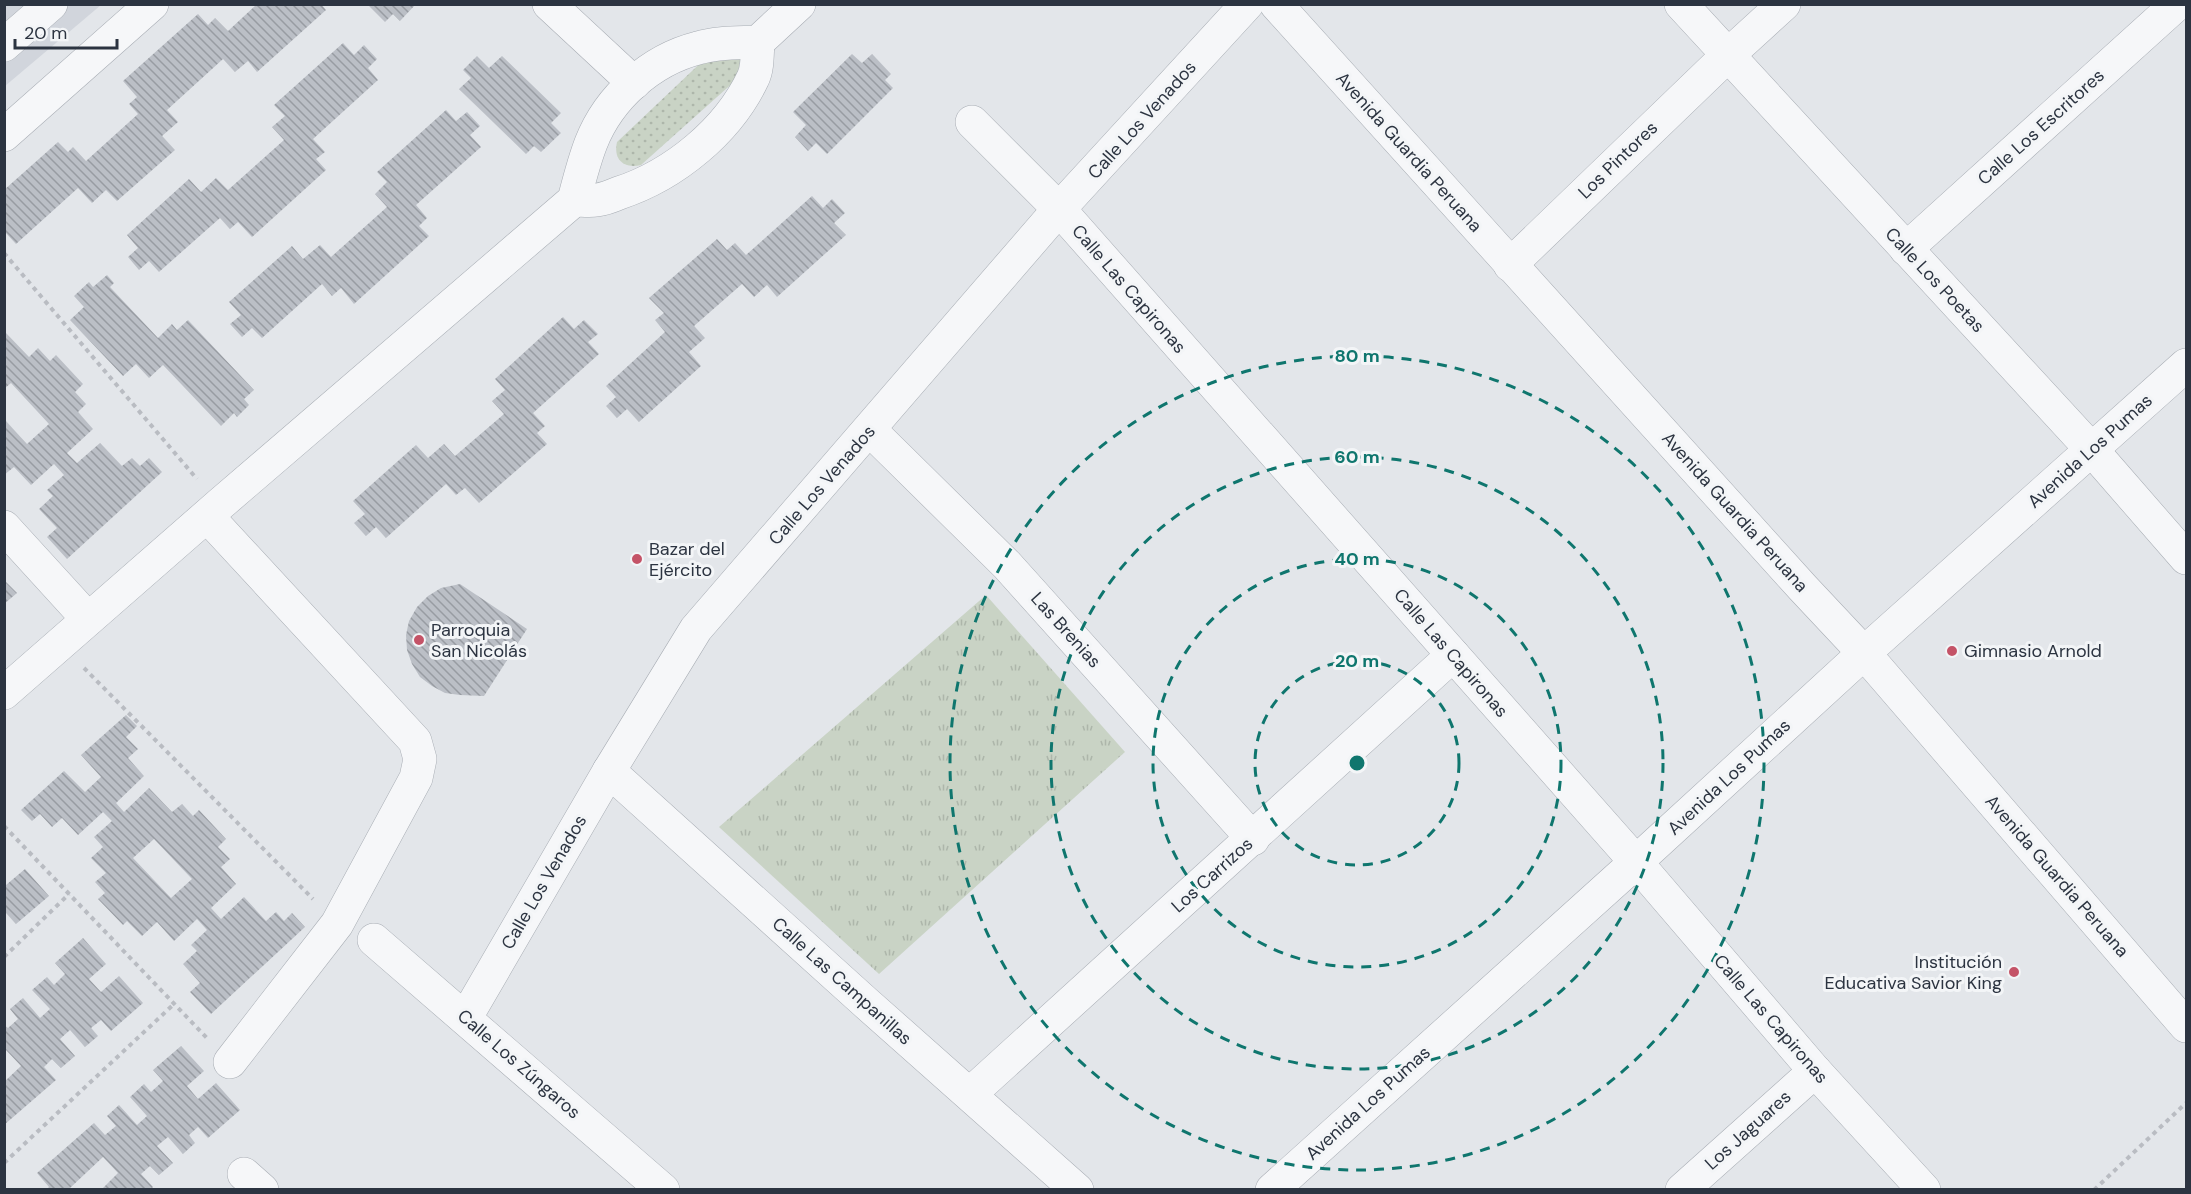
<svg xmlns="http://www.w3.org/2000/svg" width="2191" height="1194" viewBox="0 0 2191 1194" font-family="'DM Sans',sans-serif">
	<defs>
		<pattern id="grass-dots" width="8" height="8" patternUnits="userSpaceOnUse" patternTransform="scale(1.5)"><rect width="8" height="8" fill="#c9d3c5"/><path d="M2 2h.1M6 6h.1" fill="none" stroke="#adb6aa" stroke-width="1.8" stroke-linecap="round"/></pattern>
		<pattern id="park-tufts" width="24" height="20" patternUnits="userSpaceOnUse" patternTransform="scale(1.5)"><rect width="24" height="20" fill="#c9d3c5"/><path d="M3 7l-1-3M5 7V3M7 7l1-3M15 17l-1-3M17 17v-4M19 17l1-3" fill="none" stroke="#adb6aa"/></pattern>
		<pattern id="building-back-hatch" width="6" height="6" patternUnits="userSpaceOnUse" patternTransform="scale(1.5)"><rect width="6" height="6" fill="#bbbfc6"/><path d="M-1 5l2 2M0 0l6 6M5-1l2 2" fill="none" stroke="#989ca2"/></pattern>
	</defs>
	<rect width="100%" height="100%" fill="#e3e6ea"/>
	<path fill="#d1d5dc" d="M5,5H101L5,86Z"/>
	<path fill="url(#grass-dots)" d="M724,48L741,59L736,80L641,165C624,169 613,160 617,142L711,53Z"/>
	<path fill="url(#park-tufts)" d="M986,595L1125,752L879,974L719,827Z"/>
	<g fill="url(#building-back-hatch)" fill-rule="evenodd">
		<path d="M257,4H321L326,10L257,72L248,61L235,72L223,59L167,110L178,122L162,136L175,150L117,201L106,190L92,203L78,188L16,244L4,231V190L58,142L68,152L73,147L86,161L138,114L129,104L137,97L123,81L198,14L208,25L215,18L228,31Z"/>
		<path d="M367,4H416L400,21L393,14L385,22Z"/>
		<path d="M343,43L354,55L364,45L377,59L368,68L378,80L313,139L325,152L316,159L326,170L252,237L238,222L230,229L220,218L159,272L149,261L139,270L128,257L138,248L127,235L189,179L201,192L216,178L228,190L284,140L272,127L285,116L274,105Z"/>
		<path d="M852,54L862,63L872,54L891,74L885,80L893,88L827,154L816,143L808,151L795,137L806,125L793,112Z"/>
		<path d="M477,56L489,68L502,56L561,113L551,123L561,133L541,152L534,146L526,154L459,89L471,78L463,70Z"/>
		<path d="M446,110L456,121L467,112L480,126L470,135L481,147L416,205L427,218L419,226L429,236L354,304L341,288L332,296L322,284L262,338L252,328L242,337L230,324L241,315L229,302L292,246L303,259L320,245L331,257L387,207L375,194L387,182L377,172Z"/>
		<path d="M812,196L823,208L832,199L845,213L834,223L846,235L777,297L767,285L754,297L742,284L694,326L705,338L689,352L701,366L639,422L627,409L617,418L606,406L616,397L606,386L665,332L655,320L664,313L649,298L717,239L727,250L735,243L746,255Z"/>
		<path d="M107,275L114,283L110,287L158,338L172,324L177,330L188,320L254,390L244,399L249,405L237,417L234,413L221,426L163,365L149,378L136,364L123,376L70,320L84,307L74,296L89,282L93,287Z"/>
		<path d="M563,317L574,329L584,320L598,334L588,342L599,354L533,413L545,426L537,433L547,444L479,503L465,488L456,495L446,484L386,538L376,527L366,536L354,523L365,514L353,501L416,445L428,458L444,444L455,456L504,414L492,401L505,390L495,379Z"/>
		<path d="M6,333L29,357L38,348L50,361L56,355L83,384L75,392L86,404L78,412L93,429L67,453L77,463L100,443L122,466L132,458L140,466L149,458L162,472L67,559L47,537L57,528L39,509L53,496L47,490L64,475L54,464L31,485L14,467L4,475V419L27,444L49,424L11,383L4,389V335Z"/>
		<path d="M4,580L17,593L4,604Z"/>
		<path d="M460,584L527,629L484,696L460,695L445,693L432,686L420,677L412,664L407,650L406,635L409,621L417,607L428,596L441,588Z"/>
		<path d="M126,715L137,726L126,737L138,749L128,758L144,776L116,803L124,812L149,788L172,812L182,804L193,816L199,810L226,839L218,847L230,859L221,867L236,884L211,908L221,919L244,897L266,921L276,912L284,921L292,913L305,927L211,1014L190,992L200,983L183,964L197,951L191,945L207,930L197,919L174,941L157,922L142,936L127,921L123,925L98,899L105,893L95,882L106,873L91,858L103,847L94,837L112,821L103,812L78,835L62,818L52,827L40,814L32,821L21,810L64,771L85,792L101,777L81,755ZM154,839L192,879L171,898L133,858Z"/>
		<path d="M25,869L49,896L16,924L6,913L4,915V883L6,885Z"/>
		<path d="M83,938L106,964L89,979L101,992L119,976L143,1003L111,1031L101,1020L91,1028L98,1036L85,1047L70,1030L60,1039L75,1056L61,1068L52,1059L44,1067L56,1080L4,1125V1082L21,1066L6,1050L4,1051V1025L8,1028L18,1019L10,1009L23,998L40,1018L50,1009L32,990L47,977L54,985L65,974L55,963Z"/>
		<path d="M181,1046L204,1071L187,1086L198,1099L216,1083L240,1110L208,1138L198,1127L189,1135L195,1143L183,1154L168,1137L157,1146L173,1163L159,1175L150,1166L141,1174L153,1187L150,1190H101L118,1173L103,1157L70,1188L71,1190H46L49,1187L37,1173L94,1123L105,1135L116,1126L107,1116L119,1105L137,1125L147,1116L130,1097L144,1084L151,1092L163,1081L153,1070Z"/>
	</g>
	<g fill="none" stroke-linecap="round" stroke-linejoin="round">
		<defs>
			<g id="minor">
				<path d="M549,4L634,83"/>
				<path d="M1276,4L1803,588L1864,653L2186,1026"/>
				<path d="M1681,4L2092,450L2186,558"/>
				<path d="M4,45L51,4"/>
				<path d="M972,122L1059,209L1636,862L1815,1071L1924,1190"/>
				<path d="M4,135L152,4"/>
				<path d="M574,200C581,200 590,201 597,200C604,199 612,196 619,193C674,175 728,131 753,78C758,68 757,53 758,42"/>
				<path d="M1906,249L2177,4"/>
				<path d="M1510,265L1727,56L1784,4"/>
				<path d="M870,430L1007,565L1253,839"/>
				<path d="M207,516L415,741L420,759L416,778L337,924L230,1062"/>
				<path d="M4,527L88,619"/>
				<path d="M4,693L219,505L574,200C579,181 584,161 591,143C609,97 651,60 698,48C718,42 738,43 758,42L799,4"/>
				<path d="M609,771L865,1002L1077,1190"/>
				<path d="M374,940L663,1190"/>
				<path d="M466,1017L609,771L696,629L1059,209L1247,4"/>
				<path d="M970,1094L1453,655"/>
				<path d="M244,1174L262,1190"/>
				<path d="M1272,1190L1636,862L1864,653L2186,365"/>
				<path d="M1682,1190L1815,1071"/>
			</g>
		</defs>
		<use href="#minor" stroke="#a8adb4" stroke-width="34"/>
		<g stroke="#b9bcc2" stroke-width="4" stroke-dasharray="4.5 4.5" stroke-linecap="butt">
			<path d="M4,253L197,479"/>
			<path d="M84,668L313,899"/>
			<path d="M4,826L207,1038"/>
			<path d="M4,957L69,894"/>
			<path d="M4,1163L174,1004"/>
			<path d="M2094,1190L2186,1103"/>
		</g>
		<use href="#minor" stroke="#f6f7f9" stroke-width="33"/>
	</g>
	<g fill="none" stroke="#0f766e" stroke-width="3" stroke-dasharray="10 8">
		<circle cx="1357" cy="763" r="102"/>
		<circle cx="1357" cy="763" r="204"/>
		<circle cx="1357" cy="763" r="306"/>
		<circle cx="1357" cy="763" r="407"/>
	</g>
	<g fill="#c45367" stroke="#f3f5f7" stroke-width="2">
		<circle cx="637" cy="559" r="6"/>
		<circle cx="419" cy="640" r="6"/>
		<circle cx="1952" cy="651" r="6"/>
		<circle cx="2014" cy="972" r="6"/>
	</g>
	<g text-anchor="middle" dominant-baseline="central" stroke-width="6" stroke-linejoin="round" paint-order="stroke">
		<g font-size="18" fill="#2c3441" stroke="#f3f5f7">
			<text transform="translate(1142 120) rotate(-48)">Calle Los Venados</text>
			<text transform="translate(2041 127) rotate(-42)">Calle Los Escritores</text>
			<text transform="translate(1409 152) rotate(48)">Avenida Guardia Peruana</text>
			<text transform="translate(1618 160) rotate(-44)">Los Pintores</text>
			<text transform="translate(1935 280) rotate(47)">Calle Los Poetas</text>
			<text transform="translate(1129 289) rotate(49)">Calle Las Capironas</text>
			<text transform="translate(2090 451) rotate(-42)">Avenida Los Pumas</text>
			<text transform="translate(822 485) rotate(-49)">Calle Los Venados</text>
			<text transform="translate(1735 512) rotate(48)">Avenida Guardia Peruana</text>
			<text transform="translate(1066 630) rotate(48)">Las Brenias</text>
			<text transform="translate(1451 653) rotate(49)">Calle Las Capironas</text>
			<text transform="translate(1729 777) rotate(-43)">Avenida Los Pumas</text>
			<text transform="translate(1212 875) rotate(-42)">Los Carrizos</text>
			<text transform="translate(2057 876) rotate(49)">Avenida Guardia Peruana</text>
			<text transform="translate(544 882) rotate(-60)">Calle Los Venados</text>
			<text transform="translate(842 981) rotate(42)">Calle Las Campanillas</text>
			<text transform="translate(1771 1019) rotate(49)">Calle Las Capironas</text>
			<text transform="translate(519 1064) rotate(41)">Calle Los Zúngaros</text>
			<text transform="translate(1368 1103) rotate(-42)">Avenida Los Pumas</text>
			<text transform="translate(1748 1130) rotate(-42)">Los Jaguares</text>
		</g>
		<g font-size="18" fill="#2c3441" stroke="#f3f5f7" text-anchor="start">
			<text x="649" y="549">Bazar del<tspan x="649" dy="21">Ejército</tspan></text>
			<text x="431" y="630">Parroquia<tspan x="431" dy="21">San Nicolás</tspan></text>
			<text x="1964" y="651">Gimnasio Arnold</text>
			<text x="2002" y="962" text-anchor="end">Institución<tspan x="2002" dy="21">Educativa Savior King</tspan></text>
		</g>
	</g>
	<circle cx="1357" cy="763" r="9" fill="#0f766e" stroke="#f3f5f7" stroke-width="3"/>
	<g font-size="18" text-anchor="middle" font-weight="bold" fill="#0f766e" stroke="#f3f5f7" stroke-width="6" stroke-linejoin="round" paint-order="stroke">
		<text x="1357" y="362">80 m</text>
		<text x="1357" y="463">60 m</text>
		<text x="1357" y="565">40 m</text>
		<text x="1357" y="667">20 m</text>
	</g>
	<rect width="2191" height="1194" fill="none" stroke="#2c3441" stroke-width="12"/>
	<path d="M15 39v9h102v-9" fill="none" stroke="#2c3441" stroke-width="3"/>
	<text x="24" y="39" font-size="18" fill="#2c3441" stroke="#f3f5f7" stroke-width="4.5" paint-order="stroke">20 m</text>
</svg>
